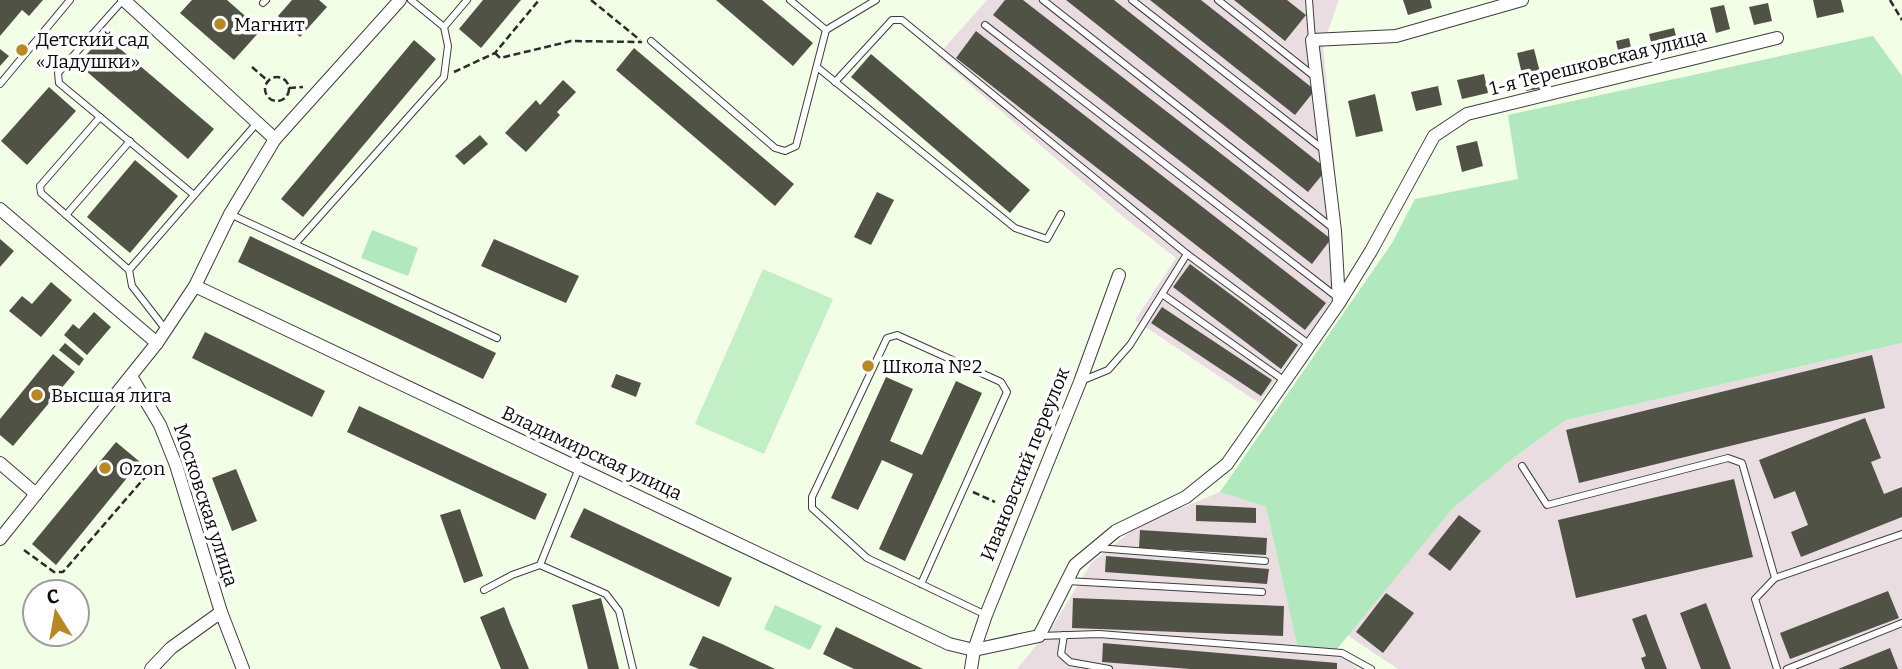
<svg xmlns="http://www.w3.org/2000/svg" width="1902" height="669" viewBox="0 0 1902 669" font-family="Bitter,serif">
	<rect width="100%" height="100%" fill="#f2ffe6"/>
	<g fill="#e9dde2">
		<path d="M987,0H1339L1323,45L1343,258L1332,301L1259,403L1135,320L1176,258L1126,219L937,56Z"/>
		<path d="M1902,343V669H1398L1347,635L1453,508L1516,456L1566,420Z"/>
		<path d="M1220,492L1266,507L1297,645L1336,650L1358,669H1017L1054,624L1092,562L1138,526Z"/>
	</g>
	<g fill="#b2e8bd">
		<path d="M1873,36L1902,76V343L1566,420L1516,456L1453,508L1336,650L1297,645L1266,507L1220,492L1392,243L1415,199L1518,179L1508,115Z"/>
		<path d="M372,230L418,248L408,276L361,258Z"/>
		<path d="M775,605L822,626L810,650L764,629Z"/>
	</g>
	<path fill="#c3efc7" d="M763,269L833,299L764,454L695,424Z"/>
	<g fill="#515246">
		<path d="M0,0H43L29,16L22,10L0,36Z"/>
		<path d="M192,0H227L261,30L234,60L180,13Z"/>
		<path d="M292,0H319L327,7L300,37L278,16Z"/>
		<path d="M483,0H521L481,48L459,29Z"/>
		<path d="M716,0H762L813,43L793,66Z"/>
		<path d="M1005,0H1023L1331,239L1312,264L993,15Z"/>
		<path d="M1066,0H1114L1327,169L1308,192Z"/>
		<path d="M1150,0H1201L1315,90L1295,115Z"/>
		<path d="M1234,0H1287L1306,15L1285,41Z"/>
		<path d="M1403,0H1430L1432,8L1408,15Z"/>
		<path d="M1813,0H1841L1844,12L1817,18Z"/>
		<path d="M1768,3L1772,21L1754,25L1749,7Z"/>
		<path d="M1724,5L1730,29L1716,33L1710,8Z"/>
		<path d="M1674,28L1679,48L1654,54L1649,34Z"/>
		<path d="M976,31L1326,303L1305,330L956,58Z"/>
		<path d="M104,35L214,129L188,159L78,64Z"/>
		<path d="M1629,38L1634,61L1621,64L1616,41Z"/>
		<path d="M414,40L436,59L303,217L281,199Z"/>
		<path d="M634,48L794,184L775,206L616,70Z"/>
		<path d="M0,49L9,56L0,66Z"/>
		<path d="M1534,49L1544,88L1526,91L1517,53Z"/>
		<path d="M871,54L1030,190L1010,213L851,77Z"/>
		<path d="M1484,74L1488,93L1462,99L1457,80Z"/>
		<path d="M563,80L576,92L557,112L560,115L526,152L505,133L536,100L540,105Z"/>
		<path d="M1438,86L1442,105L1416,111L1411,92Z"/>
		<path d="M49,87L76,111L27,165L1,141Z"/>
		<path d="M1375,94L1383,131L1356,137L1348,101Z"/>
		<path d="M480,135L488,144L464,165L455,156Z"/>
		<path d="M1477,141L1483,166L1462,172L1456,146Z"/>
		<path d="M135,160L178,196L130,253L87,217Z"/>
		<path d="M877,192L894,200L871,245L854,237Z"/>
		<path d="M250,236L496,353L483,379L238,262Z"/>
		<path d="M0,239L14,251L0,267Z"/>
		<path d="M494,239L579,276L566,303L481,266Z"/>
		<path d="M1190,264L1298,345L1281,369L1173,287Z"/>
		<path d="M51,282L72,300L41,337L9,311L22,296L32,304Z"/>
		<path d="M1162,307L1272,380L1261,396L1151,323Z"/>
		<path d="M94,312L111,327L87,355L64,335L73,324L79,329Z"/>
		<path d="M205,332L325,391L312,417L192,358Z"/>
		<path d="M65,343L84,359L79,366L59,350Z"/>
		<path d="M53,354L75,372L13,446L0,435V419Z"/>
		<path d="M1872,355L1885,408L1579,483L1566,430Z"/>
		<path d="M616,374L641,383L636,397L611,387Z"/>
		<path d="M886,377L913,389L890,441L922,455L956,381L982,393L905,561L879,549L913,474L882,460L858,510L831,498Z"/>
		<path d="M359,406L547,494L535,520L347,432Z"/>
		<path d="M1865,418L1881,458L1871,462L1884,494L1902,487V517L1801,557L1791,532L1808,525L1795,491L1774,499L1759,460Z"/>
		<path d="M116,442L140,462L56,565L32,544Z"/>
		<path d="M236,469L257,521L232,531L212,478Z"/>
		<path d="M1734,479L1753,557L1576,598L1558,520Z"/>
		<path d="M1196,505L1256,508V523L1196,521Z"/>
		<path d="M584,508L732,578L719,607L570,537Z"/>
		<path d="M460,509L483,576L464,583L440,515Z"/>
		<path d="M1459,515L1481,531L1450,571L1428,554Z"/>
		<path d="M1140,530L1267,538L1266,555L1139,548Z"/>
		<path d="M1106,556L1269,569L1267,584L1105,572Z"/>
		<path d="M1888,591L1899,618L1790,659L1780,633Z"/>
		<path d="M1386,593L1414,613L1383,653L1356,632Z"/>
		<path d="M601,598L609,629L619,669H588L572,605Z"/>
		<path d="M1073,598L1284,606L1283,636L1072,628Z"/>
		<path d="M1706,603L1731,669H1701L1680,613Z"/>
		<path d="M504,607L510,623L529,669H501L480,617Z"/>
		<path d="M1646,614L1660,651L1667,669H1645L1641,658L1646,656L1632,619Z"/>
		<path d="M836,627L923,669H854L837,661L823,654Z"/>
		<path d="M703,636L722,644L775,669H699L689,665Z"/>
		<path d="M1103,643L1337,663V669H1190L1102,662Z"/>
		<path d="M1890,648L1898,669H1838Z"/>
	</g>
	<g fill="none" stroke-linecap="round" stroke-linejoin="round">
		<defs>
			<g id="lane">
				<path d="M123,0L58,73L59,83L194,195"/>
				<path d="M411,0L444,27"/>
				<path d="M790,0L826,30L876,0"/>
				<path d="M1043,0L1334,229"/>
				<path d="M1132,0L1324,150"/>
				<path d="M1218,0L1315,77"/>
				<path d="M1309,0L1312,40"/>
				<path d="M263,3L266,0"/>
				<path d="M985,25L1333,294L1339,295"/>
				<path d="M651,41L775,148L785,151L796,146L826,30"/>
				<path d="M817,67L1015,228L1047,239L1061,214"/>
				<path d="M835,82L892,20H902L1187,254L1310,345"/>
				<path d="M0,84L70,0"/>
				<path d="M100,117L40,186L41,193L129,270"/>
				<path d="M230,214L497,338"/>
				<path d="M66,215L130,141"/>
				<path d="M295,244L444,77L448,46L444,27L467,0"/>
				<path d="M1162,294L1285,381"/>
				<path d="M166,330L132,286L129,270L257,123"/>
				<path d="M1081,381L1108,370L1130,345L1187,254"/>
				<path d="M1522,466L1547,505L1728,458L1742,463L1775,578L1755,599L1777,669"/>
				<path d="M1097,548L1265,561"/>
				<path d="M540,565L606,594L619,611L633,669"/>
				<path d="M1775,578L1902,534"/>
				<path d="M1067,581L1262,592"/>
				<path d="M921,584L1007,392L1001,382L897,335L887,338L812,497V508L867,558L986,615"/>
				<path d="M484,590L512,575L540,565L579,468"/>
				<path d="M1064,635L1061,654L1070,662L1109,669"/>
				<path d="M1039,636L1099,634L1342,653L1371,669"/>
				<path d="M1787,669L1902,623"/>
			</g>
			<g id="street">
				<path d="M124,0L275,139"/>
				<path d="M0,209L157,343"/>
				<path d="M195,286L949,644L974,650L1039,636L1075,565L1116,531L1186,497L1227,464L1339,303L1371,251L1434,136L1467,114L1777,38"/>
				<path d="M1339,302L1335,231L1312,40L1396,36L1522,0"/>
				<path d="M131,376L160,425L176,465L221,612L243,669"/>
				<path d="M0,463L36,494"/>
				<path d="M0,539L157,343L195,286L230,214L275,139L400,0"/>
				<path d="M151,669L171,648L221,612"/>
				<path d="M971,669L974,650L986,615L1080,382L1119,275"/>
			</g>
		</defs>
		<use href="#lane" stroke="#3d3d3d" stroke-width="8"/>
		<use href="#street" stroke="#3d3d3d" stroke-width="14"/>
		<g stroke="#2c2c2c" stroke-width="2.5" stroke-dasharray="7 3.5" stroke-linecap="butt">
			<path d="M591,0L640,40"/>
			<path d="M1890,0L1902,20"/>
			<path d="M495,53L500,58L571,41L642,42"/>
			<path d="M252,67L268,81"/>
			<path d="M454,72L495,53L539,0"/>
			<circle cx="277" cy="89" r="12"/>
			<path d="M289,88L303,87"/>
			<path d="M973,492L995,502"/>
			<path d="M24,550L54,572H63L146,476L163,470"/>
		</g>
		<use href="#lane" stroke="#fff" stroke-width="6"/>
		<use href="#street" stroke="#fff" stroke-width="12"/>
	</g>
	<g fill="#b88824" stroke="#fff" stroke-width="2.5">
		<circle cx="220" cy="24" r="7"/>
		<circle cx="22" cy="50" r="7"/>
		<circle cx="868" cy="366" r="7"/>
		<circle cx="37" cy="395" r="7"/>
		<circle cx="105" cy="468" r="7"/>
	</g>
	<g text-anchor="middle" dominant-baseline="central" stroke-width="7" stroke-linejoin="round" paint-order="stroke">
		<g font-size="19" fill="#0a0a0a" stroke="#fff" text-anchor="start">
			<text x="234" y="24">Магнит</text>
			<text x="36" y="39">Детский сад<tspan x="36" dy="22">«Ладушки»</tspan></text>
			<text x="882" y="366">Школа №2</text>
			<text x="51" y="395">Высшая лига</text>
			<text x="119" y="468">Ozon</text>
		</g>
		<g font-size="19" fill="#0a0a0a" stroke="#fff">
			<text transform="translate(1598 62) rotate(-14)">1-я Терешковская улица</text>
			<text transform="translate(592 453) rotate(25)">Владимирская улица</text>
			<text transform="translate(1025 464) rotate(-68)">Ивановский переулок</text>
			<text transform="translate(206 505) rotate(72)">Московская улица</text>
		</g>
	</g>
	<g transform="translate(56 613) rotate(349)"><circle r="33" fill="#ffffff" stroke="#9d9d9d" stroke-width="2"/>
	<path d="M0-5L12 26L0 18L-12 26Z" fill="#b88824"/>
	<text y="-10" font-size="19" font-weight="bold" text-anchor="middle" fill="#0a0a0a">С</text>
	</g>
</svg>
